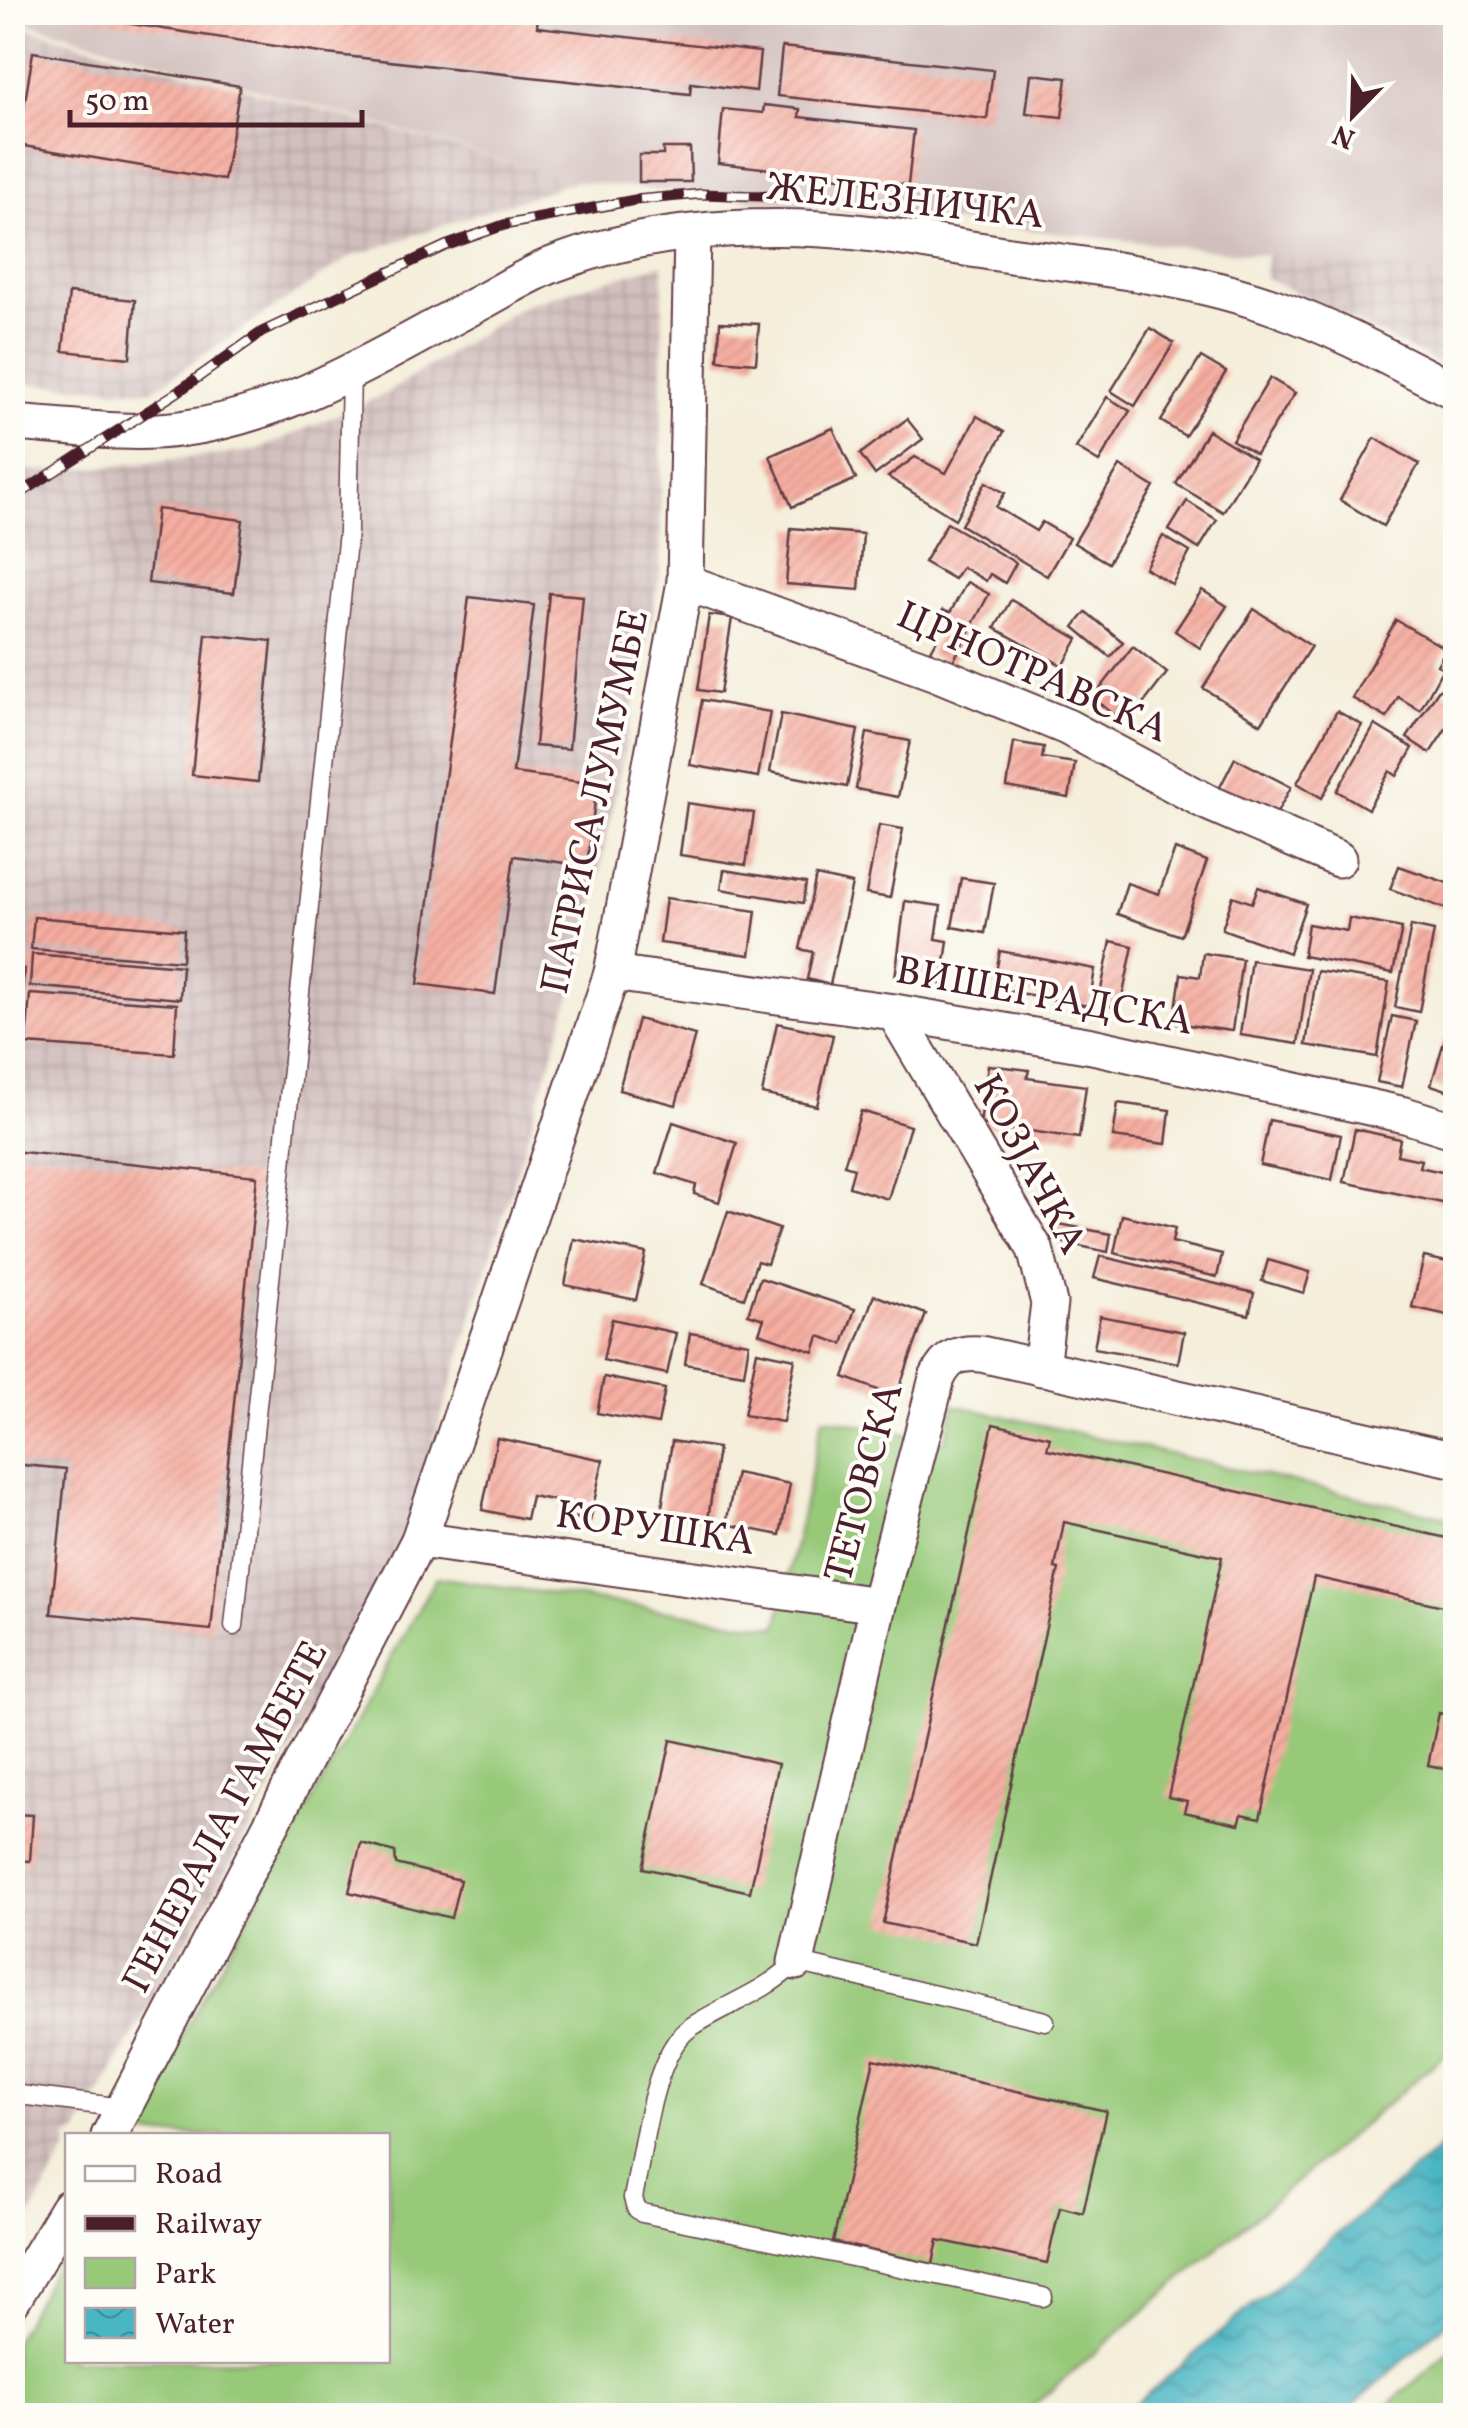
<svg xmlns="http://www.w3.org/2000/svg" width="1468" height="2428" viewBox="0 0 1468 2428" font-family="Vollkorn,serif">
	<defs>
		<pattern id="industrial-grid" width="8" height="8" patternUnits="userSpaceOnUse" patternTransform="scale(2.5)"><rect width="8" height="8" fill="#d1bfbe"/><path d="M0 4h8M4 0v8" fill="none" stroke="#b5a4a3"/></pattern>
		<pattern id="water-waves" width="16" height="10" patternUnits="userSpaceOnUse" patternTransform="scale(2.5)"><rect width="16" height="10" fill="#48b6c3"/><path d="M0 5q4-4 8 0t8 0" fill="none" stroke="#3e939f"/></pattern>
		<pattern id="building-hatch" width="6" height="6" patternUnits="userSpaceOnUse" patternTransform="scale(2.5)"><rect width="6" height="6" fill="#f6aea1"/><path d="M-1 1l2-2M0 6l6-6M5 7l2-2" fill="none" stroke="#d4958b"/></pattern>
	</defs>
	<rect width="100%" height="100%" fill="#fdfcf7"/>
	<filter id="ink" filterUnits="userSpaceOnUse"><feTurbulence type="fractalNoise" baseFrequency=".01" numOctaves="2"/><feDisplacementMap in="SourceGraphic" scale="20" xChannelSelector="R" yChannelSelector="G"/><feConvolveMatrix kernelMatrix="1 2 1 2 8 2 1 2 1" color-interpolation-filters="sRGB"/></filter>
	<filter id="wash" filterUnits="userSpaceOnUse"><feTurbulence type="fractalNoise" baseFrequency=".0048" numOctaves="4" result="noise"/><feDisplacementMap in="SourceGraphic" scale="40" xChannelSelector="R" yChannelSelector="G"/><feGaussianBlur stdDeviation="2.25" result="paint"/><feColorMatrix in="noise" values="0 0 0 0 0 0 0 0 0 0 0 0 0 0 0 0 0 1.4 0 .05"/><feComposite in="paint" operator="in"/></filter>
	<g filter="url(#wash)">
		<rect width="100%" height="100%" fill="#f4eeda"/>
		<g fill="url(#industrial-grid)">
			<path d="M12,24L575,181L350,257L152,390L13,383Z"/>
			<path d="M1267,254L1455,276V372L1264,277Z"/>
			<path d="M663,264L660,575L582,959L409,1522L256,1818L76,2135L68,2136L67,2150L13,2247V469L55,472L255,451L387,393L526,304Z"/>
		</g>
		<path fill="#d1bfbe" d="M12,13H1455V276L575,181L13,19Z"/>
		<g fill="#97c979" stroke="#707452" stroke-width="2.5">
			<path d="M954,1405L1455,1519V2046L1022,2415L13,2416V2343L67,2244L68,2360H388V2136L127,2135L436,1577L777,1627L823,1417L945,1442Z"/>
			<path d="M1455,2346V2415H1377Z"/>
		</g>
		<path fill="url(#water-waves)" stroke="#496a77" stroke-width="2.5" d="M1455,2135V2315L1342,2415H1122Z"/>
		<g id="blocks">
			<g fill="url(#building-hatch)">
				<path d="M495,12L538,17L537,27L760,52L756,91L691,83L690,94L531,77L327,54L66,14Z"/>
				<path d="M782,47L993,70L987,119L777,96Z"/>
				<path d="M33,52L240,86L224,180L18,145Z"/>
				<path d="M1031,74L1067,78L1062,117L1026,113Z"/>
				<path d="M764,105L800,109L799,117L914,130L908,185L718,163L723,109L763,113Z"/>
				<path d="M663,148H690L691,182H639V155H663Z"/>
				<path d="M69,293L135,300L130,358L63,351Z"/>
				<path d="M720,322L759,324L756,363L718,360Z"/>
				<path d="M1150,328L1174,343L1135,406L1111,391Z"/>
				<path d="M1201,357L1226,372L1185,436L1161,421Z"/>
				<path d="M1270,378L1295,393L1256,454L1232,440Z"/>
				<path d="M1107,397L1130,411L1099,462L1076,448Z"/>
				<path d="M977,416L1004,432L955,519L888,477L915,457L946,473Z"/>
				<path d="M907,419L923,439L875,475L860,454Z"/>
				<path d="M833,428L856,479L792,507L770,456Z"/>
				<path d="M1208,430L1255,459L1223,512L1176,484Z"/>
				<path d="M1375,438L1419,464L1383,526L1340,500Z"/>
				<path d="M1120,466L1154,487L1108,563L1074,543Z"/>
				<path d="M986,482L1005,493L996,507L1036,531L1042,522L1069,538L1047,576L961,525Z"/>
				<path d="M1187,501L1217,520L1199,549L1169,530Z"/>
				<path d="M157,509L243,520L234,593L148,583Z"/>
				<path d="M947,523L1016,563L1005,583L990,574L986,581L962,567L954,579L924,562Z"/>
				<path d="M791,528L863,534L859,590L786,584Z"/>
				<path d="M1163,536L1190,552L1172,584L1145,568Z"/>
				<path d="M967,582L989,594L951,665L929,654L939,636L932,632L943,610L950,613Z"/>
				<path d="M1202,590L1227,606L1200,648L1175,631Z"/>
				<path d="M549,593L583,596L569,749L535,746Z"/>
				<path d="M469,597L534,605L513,773L597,784L587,866L514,856L495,994L418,984Z"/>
				<path d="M1011,600L1078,639L1063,666L995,628Z"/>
				<path d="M1254,609L1311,646L1261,724L1203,688Z"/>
				<path d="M1086,612L1123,642L1110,657L1074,627Z"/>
				<path d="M709,615L732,618L720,693L698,690Z"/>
				<path d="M1396,620L1446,649L1437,665L1443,668L1420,710L1398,697L1387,718L1352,698Z"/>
				<path d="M206,634L272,641L258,782L192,775Z"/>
				<path d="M1133,646L1167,673L1127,725L1093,698Z"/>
				<path d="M1439,689L1456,699V729L1453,733L1447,727L1430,753L1407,738Z"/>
				<path d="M702,700L770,712L758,777L690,765Z"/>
				<path d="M1337,711L1362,725L1322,798L1297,783Z"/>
				<path d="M781,714L858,730L847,787L770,772Z"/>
				<path d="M1375,725L1413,748L1397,776L1390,771L1368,809L1337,791Z"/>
				<path d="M867,733L910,741L898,797L856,789Z"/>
				<path d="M1014,742L1044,747L1042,758L1075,763L1069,798L1007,787Z"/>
				<path d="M1235,758L1291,787L1273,820L1218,791Z"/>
				<path d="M687,803L754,813L746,865L680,855Z"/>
				<path d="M879,825L903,829L890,898L866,894Z"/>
				<path d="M1175,849L1207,861L1181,936L1117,914L1127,883L1159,894Z"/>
				<path d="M1399,866L1456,886L1449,910L1390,889Z"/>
				<path d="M724,870L806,883L803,903L721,889Z"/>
				<path d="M816,876L852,884L830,985L807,979L813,952L800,949Z"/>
				<path d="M961,878L994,883L985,933L952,927Z"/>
				<path d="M1258,887L1306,904L1289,953L1222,929L1233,896L1252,903Z"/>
				<path d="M666,898L756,911L750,955L660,943Z"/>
				<path d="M905,901L941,906L936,939L948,941L942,984L895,978Z"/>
				<path d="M34,917L184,930L182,961L31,949Z"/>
				<path d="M1349,918L1402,928L1393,973L1303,956L1308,924L1347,931Z"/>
				<path d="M1411,926L1434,931L1419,1012L1395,1007Z"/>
				<path d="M1111,941L1133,946L1120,1008L1098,1004Z"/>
				<path d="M1000,951L1095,969L1089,1006L993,988Z"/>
				<path d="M1203,953L1242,959L1232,1031L1174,1023L1181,974L1200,977Z"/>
				<path d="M32,954L182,966L180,999L30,986Z"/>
				<path d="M1251,960L1309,969L1298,1044L1240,1035Z"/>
				<path d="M12,968L24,969L15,1066H12Z"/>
				<path d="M1317,971L1389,982L1377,1057L1306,1045Z"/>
				<path d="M30,994L177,1004L174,1054L26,1044Z"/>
				<path d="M1392,1016L1416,1021L1402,1087L1377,1082Z"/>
				<path d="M638,1019L695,1035L676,1105L619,1090Z"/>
				<path d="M777,1023L833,1035L817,1106L762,1094Z"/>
				<path d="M1445,1038L1456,1041V1093L1431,1085Z"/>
				<path d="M988,1065L1029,1070L1027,1078L1086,1086L1079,1138L980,1124Z"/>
				<path d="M1118,1103L1170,1110L1166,1144L1113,1137Z"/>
				<path d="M861,1111L910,1126L888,1199L849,1187L854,1168L844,1165Z"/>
				<path d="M1269,1120L1341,1135L1332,1180L1260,1165Z"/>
				<path d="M673,1122L737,1143L719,1202L694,1194L696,1185L657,1173Z"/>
				<path d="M1355,1129L1400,1139L1397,1155L1421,1160L1419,1167L1456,1175V1206L1344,1182Z"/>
				<path d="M12,1151L257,1176L211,1630L51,1614L66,1469L12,1464Z"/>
				<path d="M728,1211L779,1229L767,1264L757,1261L744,1298L703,1284Z"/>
				<path d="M1122,1215L1175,1228L1172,1242L1222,1254L1217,1277L1114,1253Z"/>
				<path d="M1054,1223L1111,1234L1108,1252L1051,1240Z"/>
				<path d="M574,1239L646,1253L636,1300L565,1285Z"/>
				<path d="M1100,1256L1254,1293L1249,1315L1094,1278Z"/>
				<path d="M1424,1257L1456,1264V1317L1412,1307Z"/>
				<path d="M1268,1260L1310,1272L1304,1293L1262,1281Z"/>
				<path d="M760,1278L855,1309L843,1344L819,1336L814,1352L759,1333L764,1319L748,1314Z"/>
				<path d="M874,1295L926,1314L896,1397L844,1377Z"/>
				<path d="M1100,1316L1184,1332L1178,1363L1094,1348Z"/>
				<path d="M612,1319L676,1333L667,1374L603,1360Z"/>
				<path d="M690,1333L749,1343L744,1374L685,1364Z"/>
				<path d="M757,1351L795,1359L783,1422L744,1415Z"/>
				<path d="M604,1377L665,1389L658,1424L597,1413Z"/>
				<path d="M993,1424L1050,1437L1047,1449L1456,1540V1609L1314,1577L1260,1818L1242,1814L1239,1824L1184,1812L1187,1801L1168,1797L1222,1557L1064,1522L1055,1568L1059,1569L976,1943L883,1923Z"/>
				<path d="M497,1438L603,1460L590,1521L560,1515L563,1502L531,1496L526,1519L482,1510Z"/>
				<path d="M672,1441L718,1448L708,1520L661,1514Z"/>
				<path d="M736,1473L790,1484L780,1535L726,1524Z"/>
				<path d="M1454,1702H1456V1771L1428,1765L1439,1713L1451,1716Z"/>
				<path d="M671,1740L778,1764L750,1892L643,1868Z"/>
				<path d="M12,1814L33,1815L30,1861L12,1860Z"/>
				<path d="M361,1843L395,1852L396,1864L460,1880L451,1918L349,1892Z"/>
				<path d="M874,2059L1106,2111L1083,2213L1060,2207L1047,2263L938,2240L933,2264L833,2242Z"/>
			</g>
		</g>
	</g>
	<g filter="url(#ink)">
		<use href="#blocks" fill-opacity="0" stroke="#643e45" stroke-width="2.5"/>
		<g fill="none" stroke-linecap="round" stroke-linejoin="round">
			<defs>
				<g id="service">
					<path d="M234,1626L348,532L351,370"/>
					<path d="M12,1917L16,1879"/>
					<path d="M12,2094L123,2108"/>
					<path d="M1043,2297L642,2213L636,2208L633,2198C643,2152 652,2053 691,2027C726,2004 766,1992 796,1962L1045,2021"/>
				</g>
				<g id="minor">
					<path d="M12,423C67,426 125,436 179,429C289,416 389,350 485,300C509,287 534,271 560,262C641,232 735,224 822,229C887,233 953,247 1017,256C1105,268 1193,278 1277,308C1339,330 1397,362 1456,392"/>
					<path d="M685,582L936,673L1067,727L1207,802L1338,859"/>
					<path d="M612,973L894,1012L1092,1046L1405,1115L1456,1131"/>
					<path d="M894,1012L1035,1249L1049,1303L1041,1368"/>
					<path d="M419,1540L878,1605"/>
					<path d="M796,1962L878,1605L937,1378C947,1357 959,1352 981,1354L1456,1460"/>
					<path d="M109,2136L419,1540L612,973L685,582L692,233"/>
					<path d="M12,2301L68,2208"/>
				</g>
			</defs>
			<use href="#service" stroke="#643e45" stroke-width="21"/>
			<use href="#minor" stroke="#643e45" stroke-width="39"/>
			<use href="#service" stroke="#fff" stroke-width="18"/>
			<use href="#minor" stroke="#fff" stroke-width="35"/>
			<defs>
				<path id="rail" d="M12,499L176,393L262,332L445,246L504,225L635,200L701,194L792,197"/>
			</defs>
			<use href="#rail" stroke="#4a1f2b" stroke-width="11"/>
			<use href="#rail" stroke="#fdfcf7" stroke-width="8" stroke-dasharray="22" stroke-linecap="butt"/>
		</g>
	</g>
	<g text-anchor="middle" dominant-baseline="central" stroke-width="8" stroke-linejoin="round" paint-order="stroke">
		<g font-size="40" fill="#4a1f2b" stroke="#fdfcf7">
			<text transform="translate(905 203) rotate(6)">ЖЕЛЕЗНИЧКА</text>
			<text transform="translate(1032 674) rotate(24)">ЦРНОТРАВСКА</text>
			<text transform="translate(597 802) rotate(-78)">ПАТРИСА ЛУМУМБЕ</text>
			<text transform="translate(1044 998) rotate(10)">ВИШЕГРАДСКА</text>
			<text transform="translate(1028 1165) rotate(62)">КОЗЈАЧКА</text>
			<text transform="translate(866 1483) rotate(-75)">ТЕТОВСКА</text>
			<text transform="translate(655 1530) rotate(8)">КОРУШКА</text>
			<text transform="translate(227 1818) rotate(-62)">ГЕНЕРАЛА ГАМБЕТЕ</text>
		</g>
	</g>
	<rect width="1468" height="2428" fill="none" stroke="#fdfcf7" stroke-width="50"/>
	<rect x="65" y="2133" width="325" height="230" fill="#fdfcf7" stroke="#b5a4a5" stroke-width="2.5"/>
	<rect x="85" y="2166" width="50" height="15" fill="#ffffff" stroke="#b5a4a5" stroke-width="2.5"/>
	<text x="155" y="2183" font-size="30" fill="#4a1f2b">Road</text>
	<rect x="85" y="2216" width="50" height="15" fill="#4a1f2b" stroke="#b5a4a5" stroke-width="2.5"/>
	<text x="155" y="2233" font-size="30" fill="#4a1f2b">Railway</text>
	<rect x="85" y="2258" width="50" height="30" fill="#97c979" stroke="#b5a4a5" stroke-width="2.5"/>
	<text x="155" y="2283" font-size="30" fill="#4a1f2b">Park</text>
	<rect x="85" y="2308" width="50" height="30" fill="url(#water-waves)" stroke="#b5a4a5" stroke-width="2.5"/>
	<text x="155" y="2333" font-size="30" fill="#4a1f2b">Water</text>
	<g transform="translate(1353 115) rotate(203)" stroke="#fdfcf7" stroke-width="8" paint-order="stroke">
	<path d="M0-8L18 38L0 25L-18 38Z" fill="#4a1f2b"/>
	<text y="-15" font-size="28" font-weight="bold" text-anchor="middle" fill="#4a1f2b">N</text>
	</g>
	<path d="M70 110v15h292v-15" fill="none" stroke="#4a1f2b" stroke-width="5"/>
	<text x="85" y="110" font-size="30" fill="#4a1f2b" stroke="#fdfcf7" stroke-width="8" paint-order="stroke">50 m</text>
</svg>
